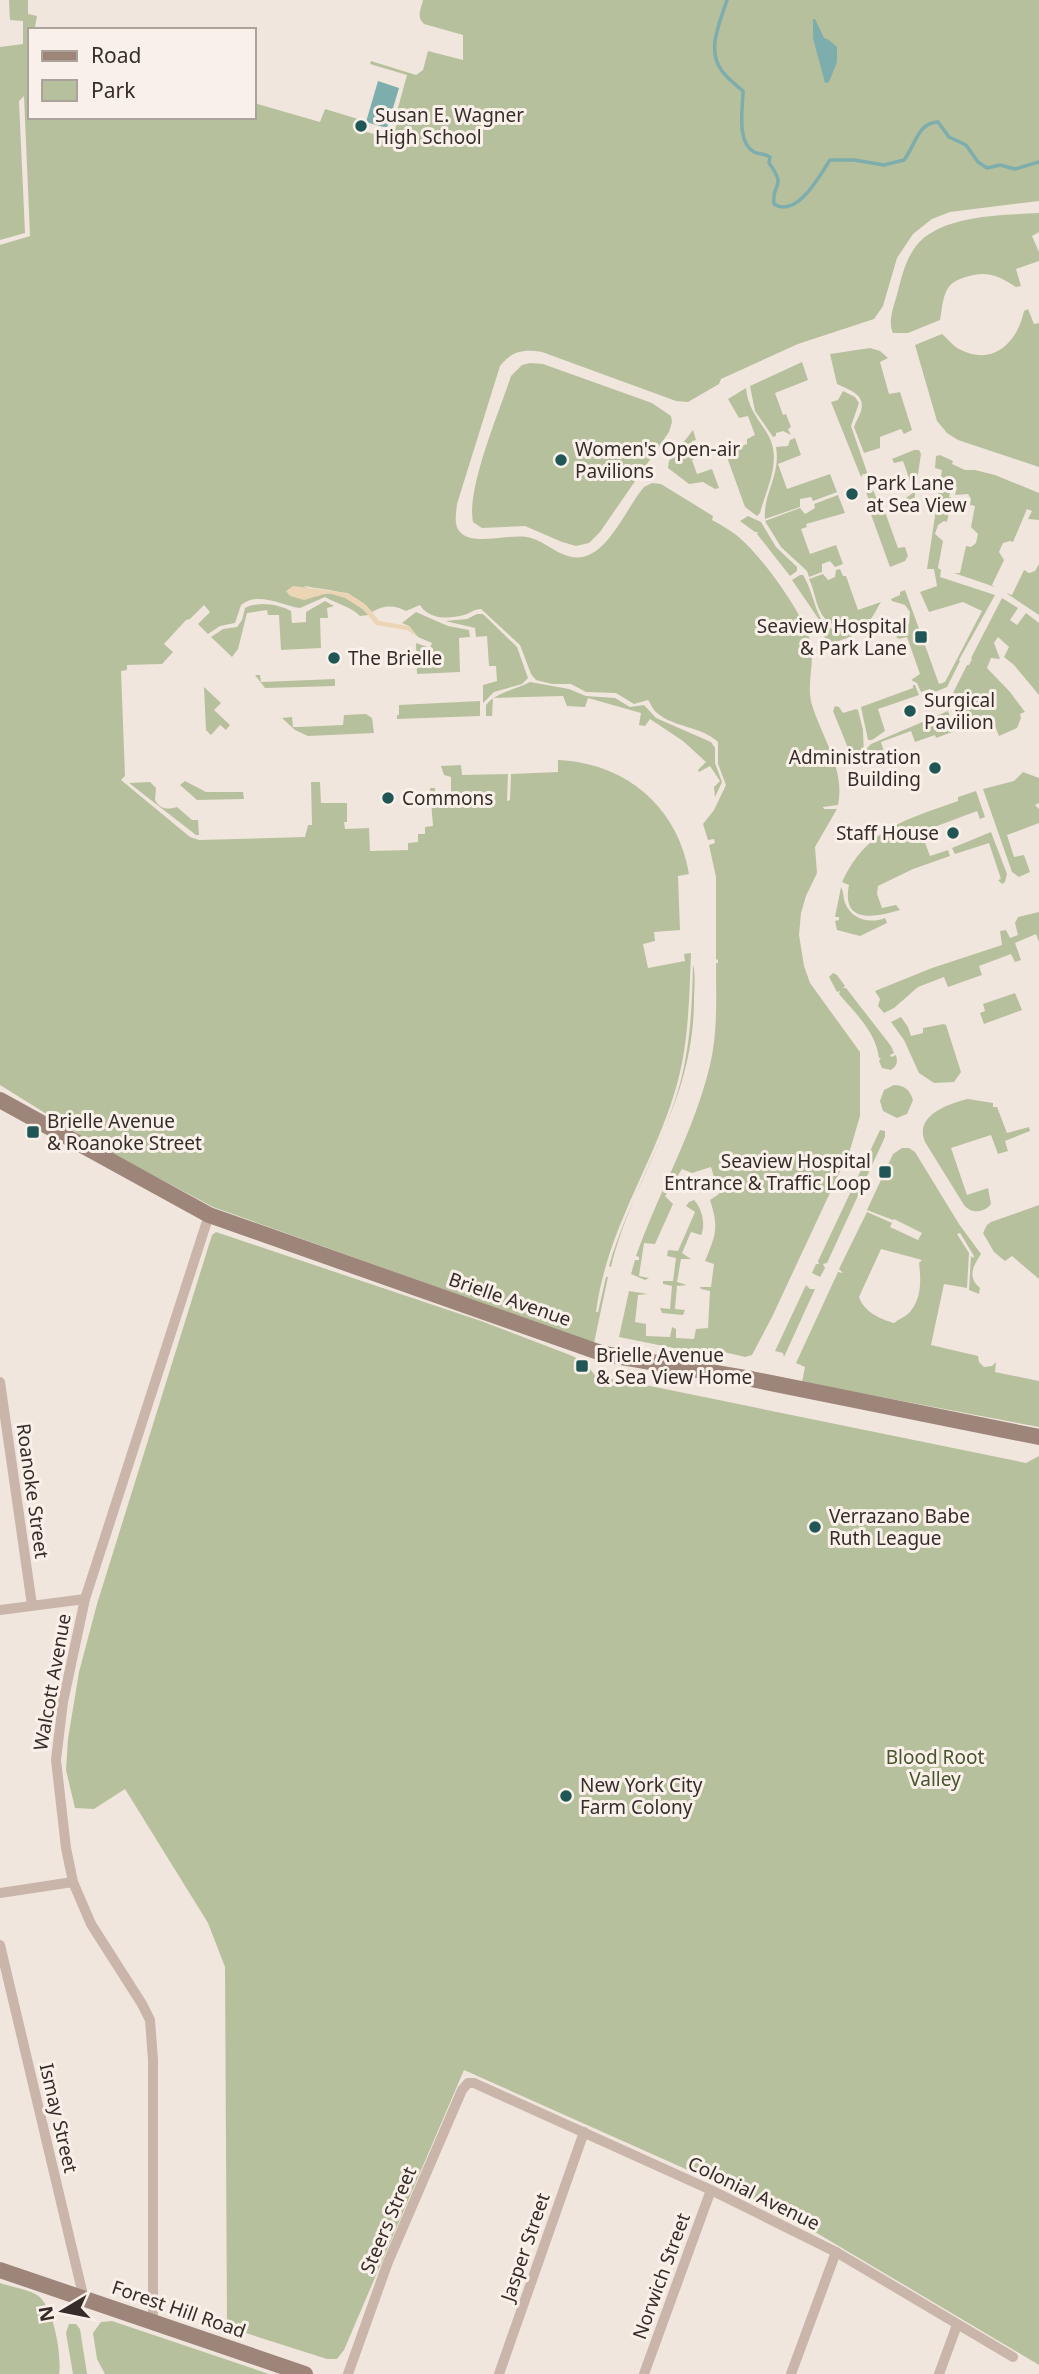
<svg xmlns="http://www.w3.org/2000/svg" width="1039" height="2374" viewBox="0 0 1039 2374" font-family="'Noto Sans',sans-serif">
	<rect width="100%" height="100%" fill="#f1e6dd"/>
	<g fill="#b7c09d" fill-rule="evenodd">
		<path d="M9,0H28V14L37,16L35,27L43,30H30V117H254V103L320,122L325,109L358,119L356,129L392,139L399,117L396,115L407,75L370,64L371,61L416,75L423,70L428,51L463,60V35L424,24C416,17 421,9 423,0H1039V201L950,212L932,219L913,234L897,258L883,306L874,319L798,344L721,379L719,384L688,402L676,401L542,352C523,349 512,351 500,366L457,504C456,514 453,527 462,534C478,546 512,532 531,538C549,543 565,563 586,556C611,548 627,507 644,487L652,483L661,484L713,516L712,520C723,526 734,532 743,541C764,560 806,617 811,644C815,665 805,687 813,708C824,741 845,770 838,805L823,807L824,809H837L815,847L817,873L806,896L801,913L799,935L804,966L810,983L860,1052V1116L850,1150L772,1317L752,1355L745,1357L724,1352L723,1358L619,1337L629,1291L648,1294L638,1295L635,1322L646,1324V1336L670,1337L672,1327L676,1329V1338L694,1339L696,1329L708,1328L710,1291L701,1289L700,1287H711L714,1264L705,1261C716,1234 719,1228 710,1200L719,1194L711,1167L692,1173L682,1169L665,1196L673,1204L655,1244L644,1243L639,1276L649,1278L645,1280L631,1274L635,1260H639V1257L636,1256C659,1191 694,1132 710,1065C718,1032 716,996 716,963H718V960L716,959V877L709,845L715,843L714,839L708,840L703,824L714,810L726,785L718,764V742C701,726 675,728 657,713C653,710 651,704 648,700L634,704L616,693L586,692L571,684H552L536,680L531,674L520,645L481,609C474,609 471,613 464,615C449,619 429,620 420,605L406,611C393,605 385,605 372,612C354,590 330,591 304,586L318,595C337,589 356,602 369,615L360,616C350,606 337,604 325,597L300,608C280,605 259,591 241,605L235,623L220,626L208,634L198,624L210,612L204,605L190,619L186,620L164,644L173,652L162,664L127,665V670L121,671L125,776L121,780L190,837L199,840L305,837L308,825H312L311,782H320L321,803H347V822H344L345,829L369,828L370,851L408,850V843L418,842V834H425V827L433,826L430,788H435V796L451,795V777L444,775L441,766L461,765L462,775L508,774L507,801L510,800L511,774L558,772V760C626,763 678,807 689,874L678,876L680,930L654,932L655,941L643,944L648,968L685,961L684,954L691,953C689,999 689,1046 675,1091C652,1168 607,1229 596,1312H598L606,1277H608L594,1343L213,1207L98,1146L0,1085V245L30,236L24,96L19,101L25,233L0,240V47L23,44V21L10,20Z"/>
		<path d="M1039,213V232L1032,236L1039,252V261L1016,269L1021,286L1016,287C999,276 987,270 966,277C959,279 952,282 948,288C942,298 942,310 940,320L908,333H893C887,321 895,303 898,291C902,275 906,259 916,246C940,215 1003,215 1039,213Z"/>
		<path d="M1028,309L1034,324L1039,323V467L958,440L947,433L937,421L915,345L942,334C948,339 953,346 959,349C993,367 1017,343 1024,311Z"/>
		<path d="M870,348L880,351L888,358L880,362L889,394L900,392L912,430L904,434L901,429L880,437V448L864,453L854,427C856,421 859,417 861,411C866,394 849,390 837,384L830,354Z"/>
		<path d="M802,362L808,380L775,393L783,415L786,414L791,427L788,429L791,435L783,431L776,433V436L773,437L755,411L750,386Z"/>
		<path d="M530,363L543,364L652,403L671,416L672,422L669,432L600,532L589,543L576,546L562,542L525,526L482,528L473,522C466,489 500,410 511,376L522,365Z"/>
		<path d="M746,388C748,408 757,417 767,433C783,459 767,487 760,513L757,516L745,507L723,446L732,444L735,449L747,444V439L755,435L748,416L739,418L728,399Z"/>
		<path d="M843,391L855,397L859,403L851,426L868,475L863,474L861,477L831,402L838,400Z"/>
		<path d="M693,430L696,440L692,441L694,447L691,448L693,456L702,453L703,456L692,460L697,474L712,469L719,488L715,489L703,482L689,484L668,468L669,461Z"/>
		<path d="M795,438L801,455L778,464L787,489L830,474L837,492L813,501L811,497L800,499V507L765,519C763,493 781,475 776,447L788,446L790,440Z"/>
		<path d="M914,450H919L921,454L914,501L910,503L906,498L914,492L903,461L894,463L892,459Z"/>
		<path d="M940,455L953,461L952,464L965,470H975L995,475L1039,493V520L1028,519L1032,511L1027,509L1013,542L1010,541L1003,543L999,552L1004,560L992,585L995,587L954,573H960L966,546L971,547L976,543L978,534L971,527L975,506L970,505L971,499L968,494L955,495L957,487L952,486L949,497L952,498L947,522L944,521L938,525L935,534L943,541L938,568L941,570L940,577L995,595L959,660L960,661L947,687L935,692L930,689L921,692L917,683L911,680L920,674L907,637L899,639L896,637L909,624L910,612L905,605L892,601L891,599L900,595V592L905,590L939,684L945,682L982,611L963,602L929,612L920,592L937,586L934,569H927L942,470L935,468L936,456Z"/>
		<path d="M873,490L878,502L881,501L898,548L905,547L908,556L905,561L890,567L869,509L871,507L866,492Z"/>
		<path d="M838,495L845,513L806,524L807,527L801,529L810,554L836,545L843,564L835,567L830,561L822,564V572L809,577L807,571L781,547L765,521L800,508L805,514L815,508L814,504Z"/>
		<path d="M748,516L761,522L776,547L797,567V571L790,576L757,534L758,532H755L740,521Z"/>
		<path d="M1039,564V615L1006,593L1012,595L1024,570L1029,573L1035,571Z"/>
		<path d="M840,569L843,576H846L858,610L881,602C877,608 874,616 869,621C855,634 827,628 820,611C815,601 814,589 809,579L823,574L828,580L835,577L836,570Z"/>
		<path d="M800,575H803C821,604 811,641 863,629L864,632L833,643V654L829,652L820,621L792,580Z"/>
		<path d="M1002,598L1018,608L1010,620L1017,625L1026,613L1039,623V695L1014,665L1004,657L1009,647L998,637L994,643L1000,659L991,658L987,668L1010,692L1025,712L1020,714L1021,718L1017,728L999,736L992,718L962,729L951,697L967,665H969L972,659L971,658Z"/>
		<path d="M325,601L334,606L327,608L328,618H320L321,648L281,650L279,615H268L267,610L247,613L238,649L232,657L211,637L223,629L237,627L242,620L245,608C259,601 278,604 291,611L292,623L306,622V612Z"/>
		<path d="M416,612L448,626L469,630L470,637L459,638L460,672L417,674L416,643L430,648L432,643L418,637L409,626L402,623Z"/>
		<path d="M477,614H483L517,647L528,678L522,684L494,692L483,703V685L497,681L496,666H489L487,636L476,637L475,628L445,621L467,619Z"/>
		<path d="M255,675H260L261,682L335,679V686L265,688Z"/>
		<path d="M530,682L569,689L586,696L615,698L630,707L644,705L656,718L711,742L715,748V763L722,782L715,797L714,787L720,781L710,766L699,772L698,770L706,762L683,741L650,719L645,726L639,725L641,713L588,698L585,707L567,706L563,696L493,698L492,716H486V705C496,692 515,690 530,682Z"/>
		<path d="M913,685H915L919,695L878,709L885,731L872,740H868L861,707L913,688Z"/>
		<path d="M204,687L221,703L214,710L230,725L226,730L220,725L211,735L206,730Z"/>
		<path d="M480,701V716L397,719V715H399V705Z"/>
		<path d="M835,706L839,707L843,713L856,709L858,710L863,730L864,758L853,756V752L850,753L833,711Z"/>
		<path d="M948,711L955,731L936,738L935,735L915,742L911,731L881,742L884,752L867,758L866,749L871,744Z"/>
		<path d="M366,714L372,718L374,733L308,736L295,730L282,718L292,717L293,727H298L343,725L344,715Z"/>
		<path d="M1023,772L1039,778V803L1035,805L1039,809V823L1007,835L1014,857L1024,855L1030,872L1019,877L1012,872L983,789L1014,781Z"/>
		<path d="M185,781L206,792H243L244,799L197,800L180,785Z"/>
		<path d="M150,782L156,788L155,800C160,809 167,810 177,807L192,820H198L199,835H196L129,783Z"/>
		<path d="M976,791L985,817L980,819L977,811L921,832L930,856L948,850L950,856L913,869L878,886L877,894L882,908L896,905L900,910C876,917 841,925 849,885L842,882C867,828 908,819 958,801V797Z"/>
		<path d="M991,832L1007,874L1005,882L1002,884L998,880L1001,879L989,843L955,854L952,848Z"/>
		<path d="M841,887C844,892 843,897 845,903C852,920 870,924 885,918L887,923L860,936L837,930L835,921L839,920V917H835Z"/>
		<path d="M1039,912V942L1036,934L1015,943L1021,960L1015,962L1011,954L979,966L982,975L948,987L944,977L918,987L894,1008L884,1013L878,1006L880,999L875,991L932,968L1002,945L1000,931L1006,930L1010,938L1018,935L1015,923L1018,917Z"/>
		<path d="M693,965C696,974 694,990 694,1002C693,1105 635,1172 611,1267L609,1266C626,1207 658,1155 676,1097C690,1054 692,1010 693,965Z"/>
		<path d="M833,973L837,975L845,986L843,988H846L891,1046L894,1053L890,1055L891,1057L896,1055C898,1062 897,1066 891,1070L882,1068L879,1061L881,1058H879C876,1032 855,1013 839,994L840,991L837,992L829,977Z"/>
		<path d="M1015,993L1022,1010L984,1024L980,1013L985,1011L983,1004Z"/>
		<path d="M901,1017L908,1027L911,1036L923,1033V1028L944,1024L946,1025L961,1072L954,1082L934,1083L919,1073L904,1040L891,1022Z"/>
		<path d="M894,1085C904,1085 910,1090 913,1100L907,1114L897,1118L883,1111L880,1101L884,1090Z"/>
		<path d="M968,1099L993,1103V1107H997L1007,1133L1029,1127L1030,1131L1005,1141L1008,1151L998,1154L991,1135L951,1148L967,1195L988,1188L991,1204C984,1213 971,1214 964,1205L925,1142C914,1116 947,1104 968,1099Z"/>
		<path d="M880,1130L885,1131V1137L827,1263L823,1264L825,1268L820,1277L812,1273L816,1264H819L818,1261Z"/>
		<path d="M902,1148H909L915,1152L959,1224L981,1254C973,1266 967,1277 980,1288L979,1294L969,1290L971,1256L973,1258L974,1256L960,1233L957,1234L969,1253L967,1288L944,1284L931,1345L978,1356L979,1362L984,1367L992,1366L996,1362L995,1372L1039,1381V1427L802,1382L805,1367L796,1363L838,1272L843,1273L839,1269L867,1212L892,1223L890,1227L918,1240L922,1233L894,1219L893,1220L867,1210L893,1154ZM881,1249L922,1260L919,1263C921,1280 922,1299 909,1313C905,1317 899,1319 894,1323C880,1319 864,1312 859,1297Z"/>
		<path d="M694,1200C702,1208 706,1225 701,1235L691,1232L682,1253L691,1259H681L677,1282L687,1285L677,1286L675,1309L685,1310L683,1315L662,1313L660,1308L670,1309L672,1286L663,1284V1281H673L676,1258L667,1256L668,1250L678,1251L695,1212L686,1206L689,1202Z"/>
		<path d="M1039,1205V1279L1012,1256L1005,1261L994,1252L983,1233L987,1225L991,1222Z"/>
		<path d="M216,1232L481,1321L570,1355L585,1362L599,1381L616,1379L1026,1463L1039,1456V2365L810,2229L755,2200L464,2070L344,2350L337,2359H327L227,2327L225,1967L208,1923L125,1789L94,1809L75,1808L66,1770L68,1739L79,1672L97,1604L212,1235Z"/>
		<path d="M806,1285L810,1289H815L784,1357L783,1353L775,1351Z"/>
		<path d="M0,2283C11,2287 27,2289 37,2295C54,2306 62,2356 59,2374H0Z"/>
		<path d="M112,2321L269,2374H105L97,2359L93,2333L101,2322Z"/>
		<path d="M69,2324H76L80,2329L87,2374H73L66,2333Z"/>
	</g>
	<path fill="#ebd5b5" d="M293,586L348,593L366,605L379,621L409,626L418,637L407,630L376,625L364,610L345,598L328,593L304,600L290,596L286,591Z"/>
	<g fill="#7dadac">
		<path d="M813,19H815L824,38L829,40L837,47V62L829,82L825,83L813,38Z"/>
		<path d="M378,81L399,88L387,128L366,122Z"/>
	</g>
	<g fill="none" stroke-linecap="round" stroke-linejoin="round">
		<path stroke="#7dadac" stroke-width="3.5" d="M727,0C720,22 706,50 722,71C728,79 736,85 743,91C743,108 736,142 754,152C760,155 764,153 770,157L769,163C788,189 771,182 774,204C797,219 820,175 830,160H854L884,165L904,160C915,146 918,122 938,122L949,137L966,145L978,162L987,168L1000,165L1015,169L1039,162"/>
		<g stroke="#c9b5a9" stroke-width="10">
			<path d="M0,1382L32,1605"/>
			<path d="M0,1610L85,1599"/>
			<path d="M0,1893L73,1882"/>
			<path d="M0,1945L84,2299"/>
			<path d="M153,2321V2060L150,2020L142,2004L91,1924L73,1882L66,1848L56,1760L63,1702L85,1599L209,1215"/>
			<path d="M348,2374L388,2262L462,2090L468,2083H474L711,2190L836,2252L1013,2357"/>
			<path d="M499,2374L584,2132"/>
			<path d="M644,2374L711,2190"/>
			<path d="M791,2374L836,2252"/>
			<path d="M939,2374L957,2325"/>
		</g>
		<g stroke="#9d857a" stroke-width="16">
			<path d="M0,1100L209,1215L604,1354L751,1379L1039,1437"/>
			<path d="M0,2270L305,2374"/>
		</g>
	</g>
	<g fill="#205756" stroke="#f9f1e9" stroke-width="2.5">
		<circle cx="361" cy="126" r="7"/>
		<circle cx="561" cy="460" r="7"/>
		<circle cx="852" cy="494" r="7"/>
		<rect x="914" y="630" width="14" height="14" rx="3.5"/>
		<circle cx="334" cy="658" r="7"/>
		<circle cx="910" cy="711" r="7"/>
		<circle cx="935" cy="768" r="7"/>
		<circle cx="388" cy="798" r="7"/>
		<circle cx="953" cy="833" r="7"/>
		<rect x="26" y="1125" width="14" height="14" rx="3.5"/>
		<rect x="878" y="1165" width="14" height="14" rx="3.5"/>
		<rect x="575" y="1359" width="14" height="14" rx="3.5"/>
		<circle cx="815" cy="1527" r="7"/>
		<circle cx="566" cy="1796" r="7"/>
	</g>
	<g text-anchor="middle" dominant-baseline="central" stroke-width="6" stroke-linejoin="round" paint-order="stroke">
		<g font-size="19" fill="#362c29" stroke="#f9f1e9" text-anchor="start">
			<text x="375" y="115">Susan E. Wagner<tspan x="375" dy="22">High School</tspan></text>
			<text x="575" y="449">Women's Open-air<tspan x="575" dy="22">Pavilions</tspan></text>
			<text x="866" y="483">Park Lane<tspan x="866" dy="22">at Sea View</tspan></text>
			<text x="907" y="626" text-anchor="end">Seaview Hospital<tspan x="907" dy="22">&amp; Park Lane</tspan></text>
			<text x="348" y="658">The Brielle</text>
			<text x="924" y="700">Surgical<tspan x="924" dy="22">Pavilion</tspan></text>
			<text x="921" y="757" text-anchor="end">Administration<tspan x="921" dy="22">Building</tspan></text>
			<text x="402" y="798">Commons</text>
			<text x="939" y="833" text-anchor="end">Staff House</text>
			<text x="47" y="1121">Brielle Avenue<tspan x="47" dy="22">&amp; Roanoke Street</tspan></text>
			<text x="871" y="1161" text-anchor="end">Seaview Hospital<tspan x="871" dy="22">Entrance &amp; Traffic Loop</tspan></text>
			<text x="596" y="1355">Brielle Avenue<tspan x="596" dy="22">&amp; Sea View Home</tspan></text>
			<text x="829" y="1516">Verrazano Babe<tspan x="829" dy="22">Ruth League</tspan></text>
			<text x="580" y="1785">New York City<tspan x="580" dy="22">Farm Colony</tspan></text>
		</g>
		<g font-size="19" fill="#362c29" stroke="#f9f1e9">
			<text transform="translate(510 1299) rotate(19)">Brielle Avenue</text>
			<text transform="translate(33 1491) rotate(82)">Roanoke Street</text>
			<text transform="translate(52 1682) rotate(-80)">Walcott Avenue</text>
			<text transform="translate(59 2118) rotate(77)">Ismay Street</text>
			<text transform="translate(754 2193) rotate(26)">Colonial Avenue</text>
			<text transform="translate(388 2220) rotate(-67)">Steers Street</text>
			<text transform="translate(525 2247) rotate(-71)">Jasper Street</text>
			<text transform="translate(661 2276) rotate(-70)">Norwich Street</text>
			<text transform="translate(179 2309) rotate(19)">Forest Hill Road</text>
		</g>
		<g font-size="19" fill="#48542d" stroke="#f9f1e9">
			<text x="935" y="1757">Blood Root<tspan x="935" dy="22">Valley</tspan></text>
		</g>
	</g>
	<rect x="28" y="28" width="228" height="91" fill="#f9f1e9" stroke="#aba29c" stroke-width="2"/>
	<rect x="42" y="51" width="35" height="10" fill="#9d857a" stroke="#aba29c" stroke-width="2"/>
	<text x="91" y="63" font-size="21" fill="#362c29">Road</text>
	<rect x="42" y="80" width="35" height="21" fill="#b7c09d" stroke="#aba29c" stroke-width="2"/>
	<text x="91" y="98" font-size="21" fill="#362c29">Park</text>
	<g transform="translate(63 2311) rotate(260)" stroke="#f9f1e9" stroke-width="5" paint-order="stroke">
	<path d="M0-5L12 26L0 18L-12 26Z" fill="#362c29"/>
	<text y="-10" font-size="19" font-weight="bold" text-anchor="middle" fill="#362c29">N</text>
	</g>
</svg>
